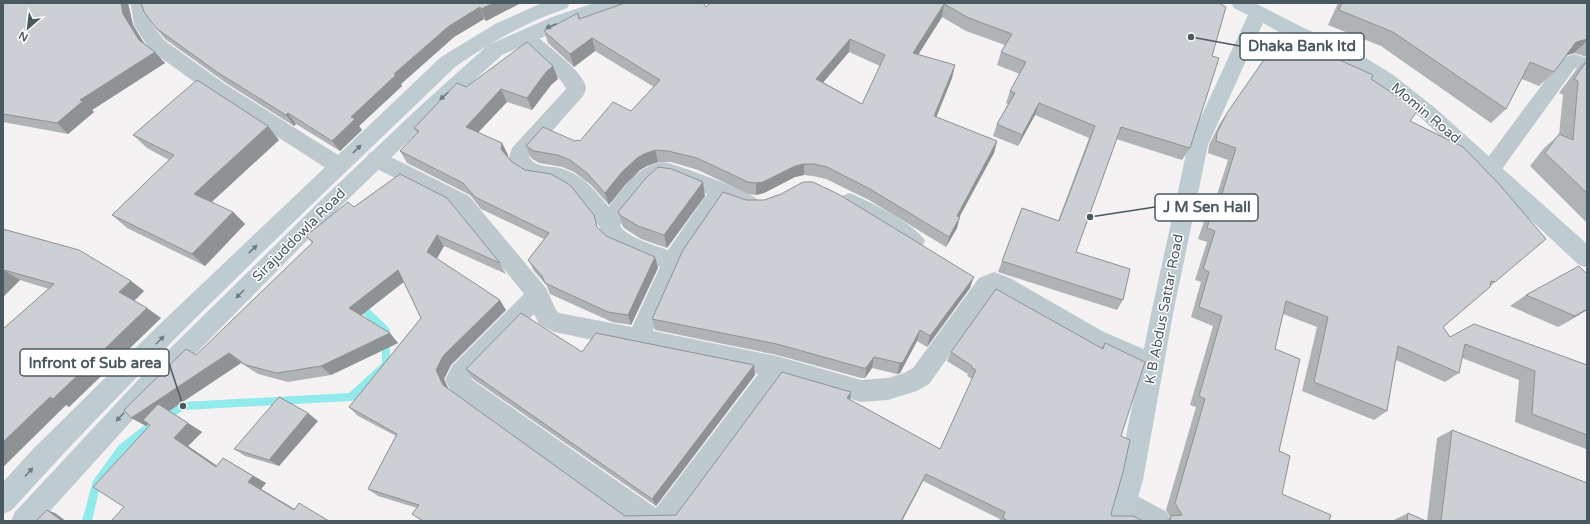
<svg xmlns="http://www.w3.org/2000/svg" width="1590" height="524" viewBox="0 0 1590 524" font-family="'Varela Round',sans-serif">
	<rect width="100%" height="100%" fill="#f4f2f2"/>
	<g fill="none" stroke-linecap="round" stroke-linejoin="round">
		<path fill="#91eaeb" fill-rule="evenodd" d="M359,301L362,302L389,328L390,331V365L389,368L354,400L351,401L184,410L157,426L125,451L100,486L92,521H82L93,481L119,445L151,420L180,403L183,402L349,393L382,363V332L356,308L355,305L356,302Z"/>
		<g fill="#bec9ce" fill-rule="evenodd">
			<path d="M129,3H147L152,24L164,40L225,84L346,160L349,166L346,172L339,174L332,172L211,94L150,50L134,25L131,6Z"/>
			<path d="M525,30L532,32C544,43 581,70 585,84C587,89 585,92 583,96L529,157C537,170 553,164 566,170C585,177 596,192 609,207C620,192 634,171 652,165C655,163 659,162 663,162C674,163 751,192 757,199C758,200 759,202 760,204L756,210L749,213L724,203L684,262L653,331L777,356L861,380L888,378L904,373L913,368L979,278L994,272L1010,278L1102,331L1148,351L1152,359L1148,367L1140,370L1086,345L995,292L929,384L917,391L888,400L861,402L782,379L678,521H630L452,393L445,380L452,366L524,294L455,208L369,165L366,159L369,153L376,151L383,153L469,196L546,288L556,310L559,313L632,327L660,267L611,246L602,237L599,226L575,196L556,184L538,182L531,180L518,173L508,160L512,148L566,89C564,79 528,50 518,42L516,37L518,32ZM661,179L674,181L707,194L668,250C657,246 623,236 620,225L645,193ZM534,314L539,324L554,332L758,374L656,508L471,379Z"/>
			<path d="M1574,54L1587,58V72L1575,68L1497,176L1490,178L1483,176L1480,170L1483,164L1562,58Z"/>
			<path d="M849,193C866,199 918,226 925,241L922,247L914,250L906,247L874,226L842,208L838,202L842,196Z"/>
			<path d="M1124,489L1167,512L1171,521H1133L1115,511L1111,502L1115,493Z"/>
		</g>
		<g fill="#beccd2" fill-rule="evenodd">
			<path d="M542,3H570L567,8C527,22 490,42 455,67C305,212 151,355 12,510L3,514V482L34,448L161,323L441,57L495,24Z"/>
			<path d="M594,3H623L620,8L566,27L502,55L431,119L336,211L155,395L41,521H11L15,512L139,379L322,199L417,109L488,45L552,17Z"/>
			<path d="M1231,3H1255L1304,28L1351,49L1392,74L1434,107L1587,244V267L1579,265L1420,117L1378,84L1337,59L1290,38L1263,23L1208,145L1173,314L1143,480L1131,521H1105L1117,480L1151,314L1188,145L1248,15L1234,8Z"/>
		</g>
	</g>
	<g fill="#afb3b6" fill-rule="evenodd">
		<path d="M3,3H128L133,25L144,43L165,63L92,110L94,112L68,134L3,122Z"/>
		<path d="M141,3H521L517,5L486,21L484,19L454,37L401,84L402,86L359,126L362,130L340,151L296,124L294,126L226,83L165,39L156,28Z"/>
		<path d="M710,3H1219L1212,56L1190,148L1182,160L1116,139L1076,252L1123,300L1117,310L998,272L1022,208L1058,221L1089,138L1035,115L1018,146L993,136L997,124L1008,104L1006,103L1010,91L1020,74L997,65L1001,52L1005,45L966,31L942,17L918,55L955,65L952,78L936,117L997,141L994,153L959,217L957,228L946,247L869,200L826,179L813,176L804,175L795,177L764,193L756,195L748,194L698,170L671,162H658L647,166L640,170L625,185L609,205L591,185L574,172L562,167L539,163L531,158L526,146L580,141L631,111L654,87L595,51L574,67L548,43L544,31L578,13L580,18L706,7ZM849,52L880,66L862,104L823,82Z"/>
		<path d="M1338,3H1587V57L1574,53L1567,55L1554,72L1539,86L1522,79L1506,109L1491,123L1381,46L1328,25Z"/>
		<path d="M1587,59V223L1530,166L1544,148L1559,135L1563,95L1559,93L1576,70Z"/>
		<path d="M558,79L551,85L532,110L507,102L478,132L502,143L508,155V157L512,162L598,228L606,236L655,257L658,268L631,325L612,322L550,294L547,286L534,271L528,260L544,239L481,209L470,195L407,163L400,151L417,133L414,128L466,87Z"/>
		<path d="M1371,79L1410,121L1495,282L1443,327L1450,337L1587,365V521H1427L1437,438L1452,430L1586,483V449L1515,422L1519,380L1462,358L1459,373L1445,382L1396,360L1387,411L1374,420L1302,391L1317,327L1283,314L1275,349L1279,451L1282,494L1329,521H1165L1170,517L1166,510L1196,407L1190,405L1213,326L1191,317L1201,282L1195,280L1207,242L1198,239L1208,210L1216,198L1228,160L1208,153L1209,145L1219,125L1227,113Z"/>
		<path d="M133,135L279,140L212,202L233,212L245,224L205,266L127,228L112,215L169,160L147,148Z"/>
		<path d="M400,174L500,263L506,274L444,246L437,259L506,310L451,365L444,379L448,389L625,516L676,515L850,400L940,449L972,379L967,376L968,374L947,361L951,352L1101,348L1105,343L1121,436L1111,514L1112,516L1143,521H999L1000,519L923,481L902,521H422L412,514L417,508L378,496L368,489L396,436L358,416L349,407L421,318L404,282L361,315L398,343L331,375L288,382L258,374L241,363L169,411L202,432L188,446L217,466L266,483L261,489L295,509L330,521L124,507L150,425L149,424L146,426L196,355L312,243L306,236L354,207Z"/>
		<path d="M705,196L667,248L641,239L624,228L622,225L618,212Z"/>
		<path d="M3,229L131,281L144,291L134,301L161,318L69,407L66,405L3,467V329L49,289L20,280L3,297Z"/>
		<path d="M1587,274V310L1558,327L1510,306L1526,295Z"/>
		<path d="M970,288L927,347L917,341L900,373L897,374L872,368L865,378H861L777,355L655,330L652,319Z"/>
		<path d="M582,352L755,375L656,506L473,379L466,369Z"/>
		<path d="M318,421L279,466L245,456L234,449Z"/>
		<path d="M1408,513L1426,521H1393L1394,520Z"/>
	</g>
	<g fill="#8f9294">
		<path d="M121,3H128L133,25L149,51L139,40L123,14Z"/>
		<path d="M494,3H521L517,5L486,21L481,9Z"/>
		<path d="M944,4L942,17L911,66L913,53Z"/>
		<path d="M480,7L484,19L454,37L401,84L402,86L359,126L362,130L340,151L332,141L351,117L394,74L449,26Z"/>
		<path d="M592,38L595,51L574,67L570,54Z"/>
		<path d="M850,39L849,52L816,91V79Z"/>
		<path d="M1587,39V41L1574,53L1562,57L1576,42Z"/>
		<path d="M155,52L165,63L92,110L94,112L68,134L57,123L80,100Z"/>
		<path d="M955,65L952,78L932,128L934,116Z"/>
		<path d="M553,66L558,79L551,85L532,110L527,98L546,72Z"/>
		<path d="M501,89L507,102L472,139L466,127Z"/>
		<path d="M1039,103L1035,115L1018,146L1022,135Z"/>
		<path d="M288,113L296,124L294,126L286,115Z"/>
		<path d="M268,126L279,140L207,206L194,194Z"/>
		<path d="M997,141L994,153L954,227L957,216Z"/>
		<path d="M502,143L508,155L507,161L501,149Z"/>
		<path d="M655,150L658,162L647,166L640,170L625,185L609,205L605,193L621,173L637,158L644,154Z"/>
		<path d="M804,164V175L795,177L764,193L756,195V183L795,166Z"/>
		<path d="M703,182L705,196L667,248L664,235Z"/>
		<path d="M233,212L245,224L205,266L192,254Z"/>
		<path d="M960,217L957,228L946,247L949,237Z"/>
		<path d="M437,235L444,246L434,263L427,252Z"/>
		<path d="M655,257L658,268L631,325L628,315Z"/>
		<path d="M3,270H4L20,280L3,297Z"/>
		<path d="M398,270L406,280L358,318L349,308Z"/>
		<path d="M974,277L970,288L927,347L930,336Z"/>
		<path d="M131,281L144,291L133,302L119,292Z"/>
		<path d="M500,300L506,310L451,365L444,379L451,394L443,385L436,370L443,356Z"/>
		<path d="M147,308L161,318L69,407L66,405L3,467V442L50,397Z"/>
		<path d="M1587,309V310L1558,327L1575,316Z"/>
		<path d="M920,330L917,341L900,373L897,374L900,363Z"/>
		<path d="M390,333L398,343L331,375L321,366Z"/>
		<path d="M229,353L241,363L169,411L202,432L188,446L229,474L216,467L174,438L168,411L146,426L131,418Z"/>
		<path d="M874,357L872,368L865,378L866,368Z"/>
		<path d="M754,365L755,375L656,506L652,499Z"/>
		<path d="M851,392L850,400L847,398Z"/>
		<path d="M308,413L318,421L279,466L269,460Z"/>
		<path d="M223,458L266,483L261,489L306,516L248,482Z"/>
		<path d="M926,474L923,481L902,521H901Z"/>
		<path d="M47,510L55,513L66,521H62Z"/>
	</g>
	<g fill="#ccd0d4" stroke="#8f9294" fill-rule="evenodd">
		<path d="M3,3H121L123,14L139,40L155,52L80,100L83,101L57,123L3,114Z"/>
		<path d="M141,3H494L481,9L480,7L449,26L394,74L396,75L351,117L355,119L332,141L288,113L286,115L217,72L156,28L144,12Z"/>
		<path d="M625,3H703L706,7L710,3H1219L1226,7L1212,56L1219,58L1190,148L1121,127L1076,252L1130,269L1123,300L1002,261L1022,208L1059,221L1095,126L1039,103L1022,135L997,124L1015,93L1010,91L1026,62L1001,52L1012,34L969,18L944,4L913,53L955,65L934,116L997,141L957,216L960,217L949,237L870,189L827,167L814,164H804L795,166L763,182L756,183L748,182L697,158L668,151L655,150L644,154L637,158L621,173L605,193L587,173L570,160L558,155L534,151L526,146L543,127L575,141L577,140L580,141L613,102L631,111L660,80L592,38L570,54L544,31L578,13L579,19ZM850,39L885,55L862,104L816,79Z"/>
		<path d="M1342,3H1587V39L1576,42L1554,72L1530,62L1506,109L1393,32L1339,10Z"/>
		<path d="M527,42L553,66L546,72L527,98L501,89L466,127L502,143L501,149L512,162L525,170L551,174L570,185L594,215L597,227L606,236L655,257L628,315L608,312L545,283L542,276L528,260L549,233L475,197L463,183L400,151L419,131L414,128L457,83L466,87Z"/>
		<path d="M1307,49L1326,54L1373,75L1371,79L1418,110L1410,121L1463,147L1498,183L1546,239L1495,282L1491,281L1490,287L1443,327L1450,337L1474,324L1587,365V435L1532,414L1535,371L1465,344L1459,373L1398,346L1387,411L1314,382L1328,317L1286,301L1275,349L1300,359L1279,451L1290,456L1282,494L1331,515L1329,521H1170L1171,516L1182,515L1175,503L1205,399L1199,396L1222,316L1199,307L1209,272L1203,269L1215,231L1207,228L1216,198L1220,200L1236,148L1216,141L1217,133L1227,113L1263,61L1273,55L1290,50Z"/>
		<path d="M1587,61V193L1545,153L1559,134L1573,140L1578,81L1574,79Z"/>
		<path d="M197,80L268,126L194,194L233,212L192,254L112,215L174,155L133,135Z"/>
		<path d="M658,167L672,169L703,182L664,235L638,226L620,215L618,212L645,179Z"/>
		<path d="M400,174L447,198L500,263L437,235L427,252L500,300L443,356L436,370L443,385L625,516L676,515L782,372L851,392L847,398L940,449L976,370L971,367L972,366L951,352L996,289L1103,349L1105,343L1145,362L1121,436L1130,440L1123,472L1111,514L1112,516H1133L1143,521H1008L1003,518L1005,512L926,474L901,521H423L412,514L419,505L368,489L397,434L349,407L421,318L398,270L349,308L390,333L321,366L277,373L246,365L229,353L131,418L124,410L186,349L196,355L313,242L306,236L348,202L354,207Z"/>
		<path d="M803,182H813L840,195L974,277L930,336L920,330L903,362L900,363L874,357L866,368H863L777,344L652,319L683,250L723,192L746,200H764L781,194Z"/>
		<path d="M3,229L79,250L131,281L119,292L147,308L53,399L50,397L3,442V329L54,284L4,270H3Z"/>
		<path d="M1579,266L1587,274V309L1575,316L1526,295Z"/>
		<path d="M521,313L582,352L596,333L754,365L652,499L466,369Z"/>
		<path d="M279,397L308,413L269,460L234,449Z"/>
		<path d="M158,404L188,423L174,438L216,467L223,458L253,476L248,482L294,510L299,503L329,521H111L124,507L93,487L150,425L143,420Z"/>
		<path d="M1452,430L1587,483V521H1441Z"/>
		<path d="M47,510L62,521H36Z"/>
		<path d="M1408,513L1426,521H1407Z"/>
	</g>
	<defs><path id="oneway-solid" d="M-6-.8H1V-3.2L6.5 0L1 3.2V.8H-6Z"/></defs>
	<g fill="#6d7c82">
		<use href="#oneway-solid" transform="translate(551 26) rotate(157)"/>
		<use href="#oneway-solid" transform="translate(444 96) rotate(138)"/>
		<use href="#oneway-solid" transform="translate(357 149) rotate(-44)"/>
		<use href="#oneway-solid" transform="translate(253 249) rotate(-44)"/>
		<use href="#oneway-solid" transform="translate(240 294) rotate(135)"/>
		<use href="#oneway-solid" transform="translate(160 340) rotate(-45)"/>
		<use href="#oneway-solid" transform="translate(120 417) rotate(133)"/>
		<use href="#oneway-solid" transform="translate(29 472) rotate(-48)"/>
	</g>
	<g text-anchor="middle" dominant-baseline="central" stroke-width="3" stroke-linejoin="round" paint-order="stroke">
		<g font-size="14" fill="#4a595f" stroke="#fff">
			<text transform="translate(1426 113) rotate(40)">Momin Road</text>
			<text transform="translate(299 235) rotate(-45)">Sirajuddowla Road</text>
			<text transform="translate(1164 309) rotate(-79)">K B Abdus Sattar Road</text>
		</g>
	</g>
	<path fill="none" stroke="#4a595f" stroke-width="1.5" d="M1191 37L1240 46M1090 217L1155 207M183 406L169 363"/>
	<g fill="#4a595f" stroke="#fff" stroke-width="1.5">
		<circle cx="1191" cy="37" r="4"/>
		<circle cx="1090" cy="217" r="4"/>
		<circle cx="183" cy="406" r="4"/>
	</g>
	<g fill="#fff" stroke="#4a595f" stroke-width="1.5">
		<rect x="1240" y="33" width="124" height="27" rx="4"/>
		<rect x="1155" y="194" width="103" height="27" rx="4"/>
		<rect x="20" y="349" width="149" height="27" rx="4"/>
	</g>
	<g font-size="15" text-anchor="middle" font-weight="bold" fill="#4a595f">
		<text x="1302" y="51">Dhaka Bank ltd</text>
		<text x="1207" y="212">J M Sen Hall</text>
		<text x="95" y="368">Infront of Sub area</text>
	</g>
	<rect width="1590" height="524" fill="none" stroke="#4a595f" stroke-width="8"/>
	<g transform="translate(28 28) rotate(208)" stroke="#ffffff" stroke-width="3" paint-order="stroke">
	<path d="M0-3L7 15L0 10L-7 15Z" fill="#4a595f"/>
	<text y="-6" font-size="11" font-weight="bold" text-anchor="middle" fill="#4a595f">N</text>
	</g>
</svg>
